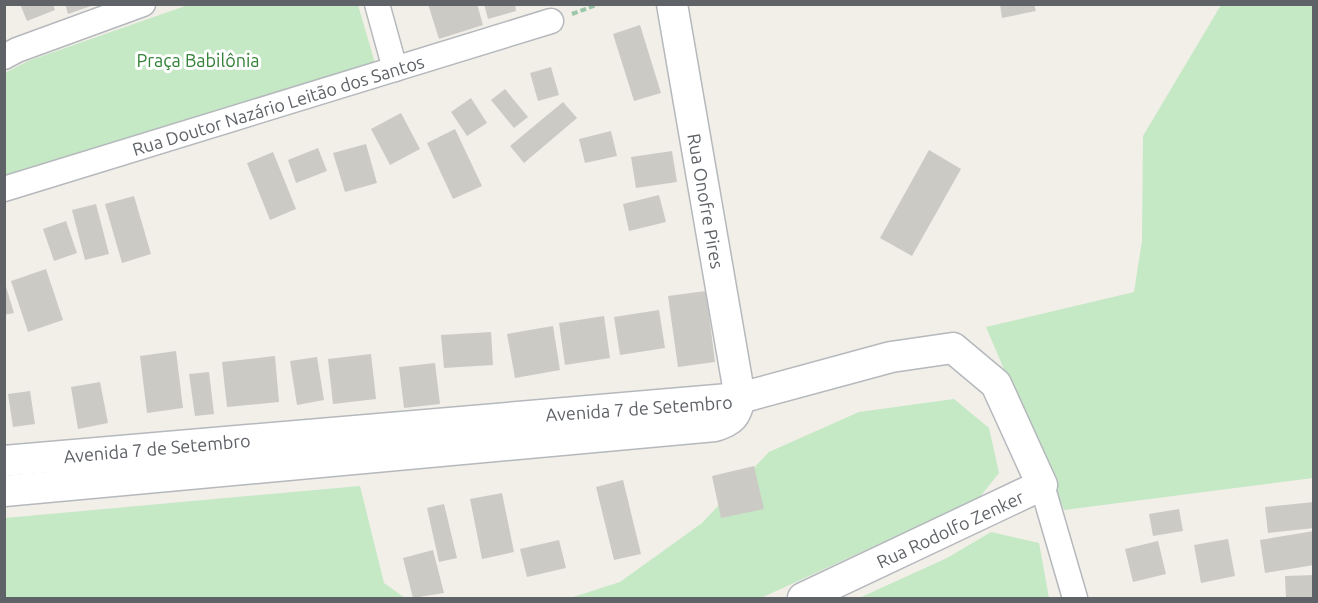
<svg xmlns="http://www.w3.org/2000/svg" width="1318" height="603" viewBox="0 0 1318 603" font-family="Ubuntu,sans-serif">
	<rect width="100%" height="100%" fill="#f1efe8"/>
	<g fill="#c5e8c5">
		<path d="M188,5H358L375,63L5,180V73L28,61Z"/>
		<path d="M1221,5H1313V478L1064,510L986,327L1134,292L1142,241L1143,136Z"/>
		<path d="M954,399L989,428L999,473L979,498L761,598H570L620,582L702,523L769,452L859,412Z"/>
		<path d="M360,486L384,583L405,598H5V518Z"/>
		<path d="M991,532L1039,543L1049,598H859L947,558Z"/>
	</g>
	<g fill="#cccac5">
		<path d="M20,4H53L55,10L27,21Z"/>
		<path d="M65,4H94V5L68,14Z"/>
		<path d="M428,4H477L483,25L439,39Z"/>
		<path d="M484,4H515L516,11L488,19Z"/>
		<path d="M1000,4H1034L1036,11L1002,18Z"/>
		<path d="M640,25L661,93L634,101L613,34Z"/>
		<path d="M551,67L559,95L538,101L530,73Z"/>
		<path d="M505,89L528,117L514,128L491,100Z"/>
		<path d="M471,98L487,123L467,136L451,112Z"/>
		<path d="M563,102L577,118L524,163L510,146Z"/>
		<path d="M401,113L420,149L390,165L371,129Z"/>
		<path d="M455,129L482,186L453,199L427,143Z"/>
		<path d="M611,131L617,156L585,163L579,139Z"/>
		<path d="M366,144L377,183L345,192L333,153Z"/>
		<path d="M318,148L327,171L296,183L288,160Z"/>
		<path d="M929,150L961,169L912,256L880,238Z"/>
		<path d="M672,151L677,182L636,188L631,157Z"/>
		<path d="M273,152L296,209L270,220L247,163Z"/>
		<path d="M659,195L666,222L629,231L623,204Z"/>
		<path d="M134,196L151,254L122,263L105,204Z"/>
		<path d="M96,204L109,254L85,260L72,210Z"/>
		<path d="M66,221L77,253L54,261L43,229Z"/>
		<path d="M46,269L63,320L28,332L11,281Z"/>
		<path d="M4,280L14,313L4,315Z"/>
		<path d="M706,291L715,362L678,367L668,296Z"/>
		<path d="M659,310L665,348L620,355L614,317Z"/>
		<path d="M604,316L610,358L565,365L559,323Z"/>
		<path d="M553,326L560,370L515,378L507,334Z"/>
		<path d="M491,332L493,365L444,368L441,335Z"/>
		<path d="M176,351L183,408L147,413L140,356Z"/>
		<path d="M371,354L376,399L333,404L328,359Z"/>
		<path d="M275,356L279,402L227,407L222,362Z"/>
		<path d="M317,357L324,400L297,405L290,361Z"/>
		<path d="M435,363L440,404L404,408L399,367Z"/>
		<path d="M209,372L214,414L195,416L189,374Z"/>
		<path d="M100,382L108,423L78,429L71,387Z"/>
		<path d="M30,391L35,424L13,427L8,394Z"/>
		<path d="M754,466L764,509L721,518L712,476Z"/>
		<path d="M623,480L641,554L614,560L596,487Z"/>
		<path d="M502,493L514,552L482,559L470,499Z"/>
		<path d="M1314,502V528L1268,533L1265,507Z"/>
		<path d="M444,504L457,558L439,562L427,508Z"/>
		<path d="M1179,509L1183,531L1153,536L1149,514Z"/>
		<path d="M1314,531V565L1265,573L1260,540Z"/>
		<path d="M1228,539L1235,576L1201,583L1194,545Z"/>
		<path d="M559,540L566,568L527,577L520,549Z"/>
		<path d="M1158,541L1166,574L1133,582L1125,549Z"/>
		<path d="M433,550L444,593L413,598L403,558Z"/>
		<path d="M1314,575V598H1286L1285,576Z"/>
	</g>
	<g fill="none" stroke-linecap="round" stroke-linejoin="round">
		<defs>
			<g id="minor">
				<path d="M377,4L395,69"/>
				<path d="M4,57L17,50L143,4"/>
				<path d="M4,189L551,21"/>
				<path d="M1042,485L1075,598"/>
			</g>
			<g id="tertiary">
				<path d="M4,461L740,398L891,357L953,348L996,384L1042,485L803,598"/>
				<path d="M4,491L715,426C734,419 735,417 740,398L672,4"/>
			</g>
		</defs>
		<use href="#minor" stroke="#b5b8bc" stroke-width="27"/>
		<use href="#tertiary" stroke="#b5b8bc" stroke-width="33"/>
		<path stroke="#9cc7a9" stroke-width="4" stroke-dasharray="6 3" stroke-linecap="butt" d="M572,14L599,4"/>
		<use href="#minor" stroke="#fff" stroke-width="24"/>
		<use href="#tertiary" stroke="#fff" stroke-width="30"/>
	</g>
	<g text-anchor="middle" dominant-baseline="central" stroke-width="6" stroke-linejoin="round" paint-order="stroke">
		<g font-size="18" fill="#348238" stroke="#fff">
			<text x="198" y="60">Praça Babilônia</text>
		</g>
		<g font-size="18" fill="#5f6368" stroke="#fff">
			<text transform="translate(278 105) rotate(-17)">Rua Doutor Nazário Leitão dos Santos</text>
			<text transform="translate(706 201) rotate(80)">Rua Onofre Pires</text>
			<text transform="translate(639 408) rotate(-4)">Avenida 7 de Setembro</text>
			<text transform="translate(157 448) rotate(-5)">Avenida 7 de Setembro</text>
			<text transform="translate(950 529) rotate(-25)">Rua Rodolfo Zenker</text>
		</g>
	</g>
	<rect width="1318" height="603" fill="none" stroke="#5f6368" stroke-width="12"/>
</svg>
